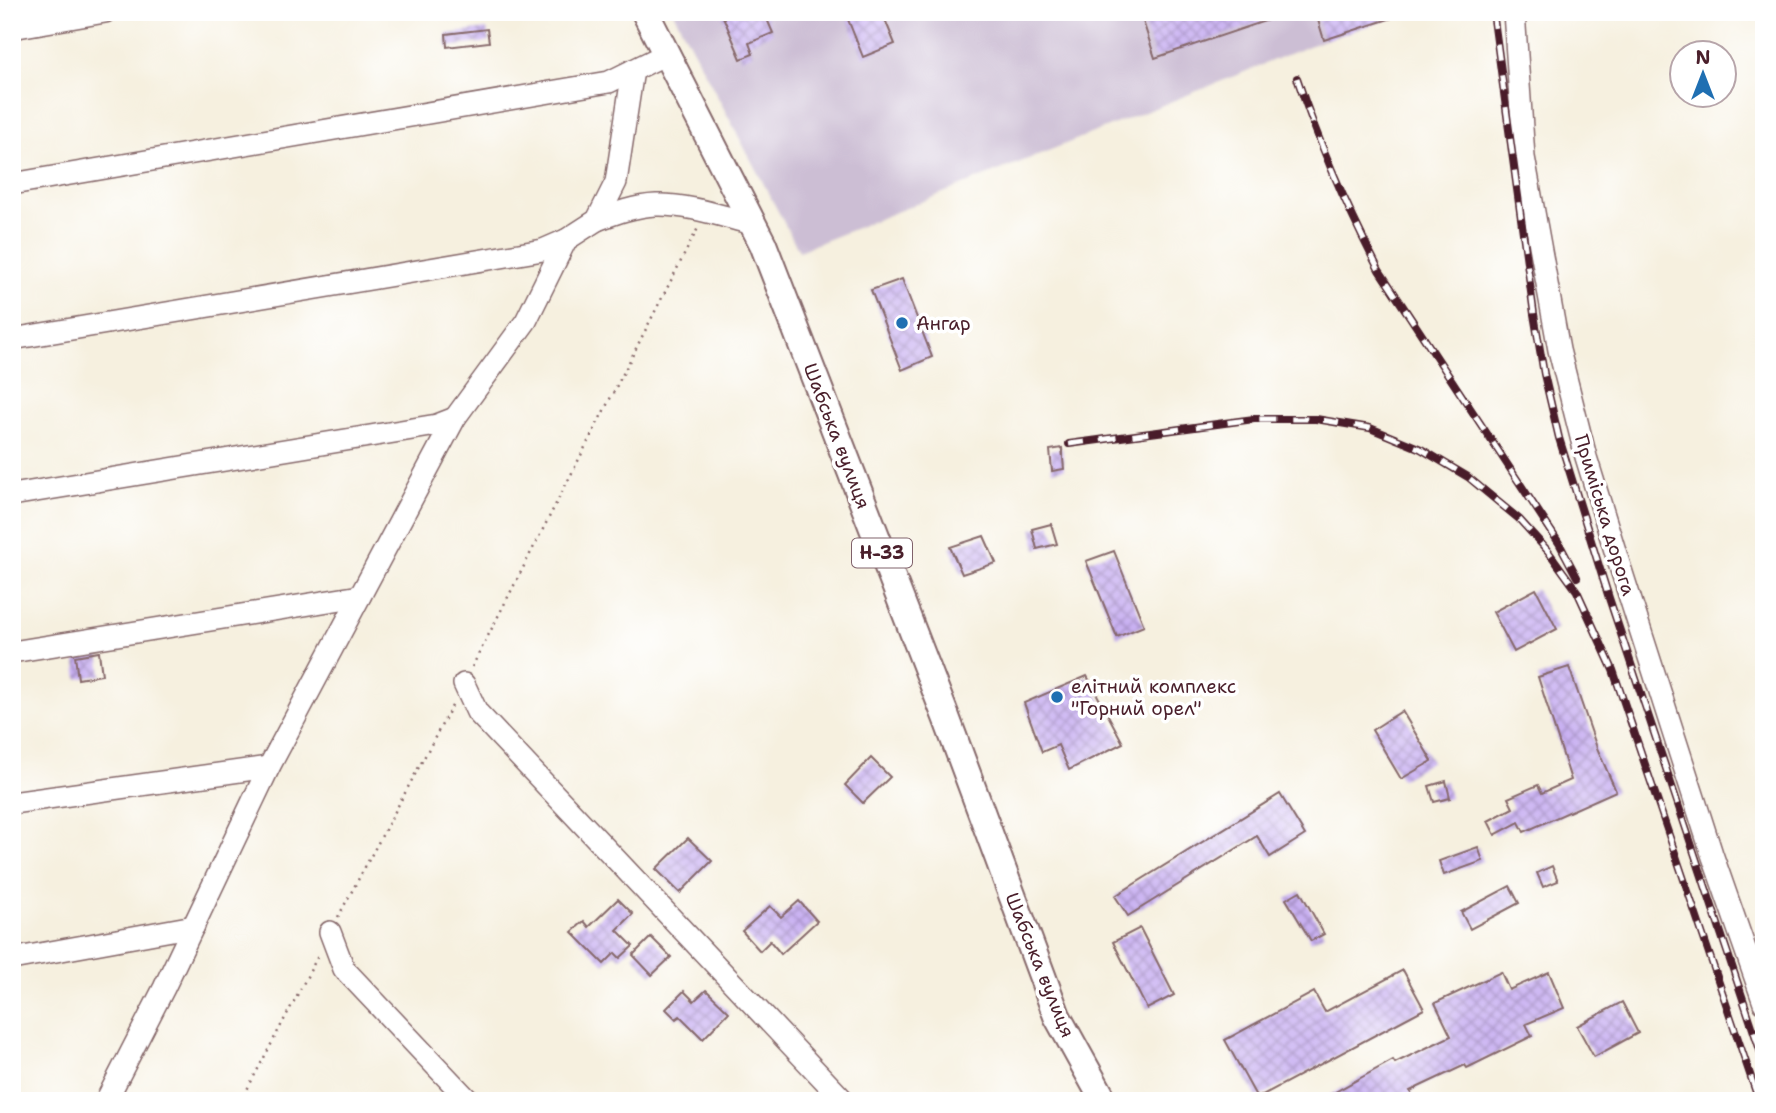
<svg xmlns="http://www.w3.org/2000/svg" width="1776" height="1113" viewBox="0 0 1776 1113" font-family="'Shantell Sans',sans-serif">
	<defs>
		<pattern id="building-cross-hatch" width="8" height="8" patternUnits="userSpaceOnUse" patternTransform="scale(1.75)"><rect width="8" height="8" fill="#c9b1f2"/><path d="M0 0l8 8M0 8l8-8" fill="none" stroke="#a58fc4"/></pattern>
	</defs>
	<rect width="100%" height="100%" fill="#fff"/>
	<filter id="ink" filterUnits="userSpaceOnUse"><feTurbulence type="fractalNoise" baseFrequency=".0143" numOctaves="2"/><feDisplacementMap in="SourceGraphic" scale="14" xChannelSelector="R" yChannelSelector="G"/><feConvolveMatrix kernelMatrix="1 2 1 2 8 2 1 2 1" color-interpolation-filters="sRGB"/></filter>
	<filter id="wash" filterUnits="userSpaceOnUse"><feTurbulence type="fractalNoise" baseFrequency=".00686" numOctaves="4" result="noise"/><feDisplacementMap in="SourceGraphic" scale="28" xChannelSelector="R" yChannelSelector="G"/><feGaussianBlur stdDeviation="1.57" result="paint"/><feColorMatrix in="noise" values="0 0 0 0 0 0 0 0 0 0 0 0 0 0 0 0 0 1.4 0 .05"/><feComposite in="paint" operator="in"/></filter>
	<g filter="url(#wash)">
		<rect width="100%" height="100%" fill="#f6f0df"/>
		<path fill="#ccbed4" d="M673,12H1402L1324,40L799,251Z"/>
		<g id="blocks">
			<g fill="url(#building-cross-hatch)">
				<path d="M721,12H764L773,33L749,43L753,54L741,59Z"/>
				<path d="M845,12H882L895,44L863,57Z"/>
				<path d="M1148,12H1283V15L1155,58L1141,15Z"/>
				<path d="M1342,12H1400L1401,15L1324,40L1318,20Z"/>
				<path d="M487,29L489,42L447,47L446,34Z"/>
				<path d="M902,279L932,357L902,370L871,290Z"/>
				<path d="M1062,448L1064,469L1052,471L1050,450Z"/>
				<path d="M1051,524L1057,544L1037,549L1032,529Z"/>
				<path d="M984,536L996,563L962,574L950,547Z"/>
				<path d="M1114,551L1144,626L1117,637L1086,561Z"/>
				<path d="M1536,589L1557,629L1514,652L1493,612Z"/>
				<path d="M99,652L102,675L78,679L75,656Z"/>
				<path d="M1569,667L1597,748L1616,791L1524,832L1519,822L1495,835L1488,821L1513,808L1508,798L1538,785L1542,793L1571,780L1538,677Z"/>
				<path d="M1087,676L1123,743L1069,770L1058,745L1042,752L1024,703Z"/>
				<path d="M1402,711L1432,761L1401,779L1372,730Z"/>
				<path d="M871,758L890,777L863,803L845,785Z"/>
				<path d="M1446,781L1450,798L1434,802L1429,786Z"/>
				<path d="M1280,794L1305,835L1270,857L1257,836L1128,916L1115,896Z"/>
				<path d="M688,838L712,861L680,893L656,869Z"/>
				<path d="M1478,847L1483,861L1444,875L1439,861Z"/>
				<path d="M1552,866L1558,881L1543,887L1537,873Z"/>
				<path d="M1510,886L1519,903L1470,929L1461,912Z"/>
				<path d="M1300,891L1324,934L1311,941L1286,899Z"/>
				<path d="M618,899L633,914L617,930L633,946L620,958L615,953L604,964L572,932L584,921L589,927Z"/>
				<path d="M799,901L817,921L781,954L770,941L760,951L742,931L770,906L781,917Z"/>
				<path d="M1140,928L1174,995L1147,1009L1113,942Z"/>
				<path d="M651,937L671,957L652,975L633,955Z"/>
				<path d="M1403,970L1424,1009L1257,1098L1225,1040L1314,992L1325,1012Z"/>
				<path d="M1501,972L1509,990L1549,972L1564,1008L1526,1024L1532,1036L1467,1068L1465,1065L1410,1091L1416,1101H1319L1393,1060L1395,1063L1451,1036L1435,1003Z"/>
				<path d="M706,990L729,1012L703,1039L680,1016L676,1019L666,1009L684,991L694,1001Z"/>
				<path d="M1622,1002L1638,1033L1594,1057L1577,1026Z"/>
			</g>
		</g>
	</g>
	<g filter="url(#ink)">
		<use href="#blocks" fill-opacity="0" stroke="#86686a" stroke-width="2"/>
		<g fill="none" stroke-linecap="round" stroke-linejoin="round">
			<defs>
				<g id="minor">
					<path d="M1514,12L1524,157L1559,350L1586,457L1616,554L1712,854L1764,1003"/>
					<path d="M12,28L105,12"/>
					<path d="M12,184L609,82L666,54"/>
					<path d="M597,220C616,213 635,206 656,205C688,204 721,216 753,224"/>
					<path d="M12,339L543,250L566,240"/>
					<path d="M12,495L437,425L455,418"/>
					<path d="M12,652L360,596"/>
					<path d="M464,684L477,712L844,1101"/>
					<path d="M12,803L269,767"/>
					<path d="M330,932L344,969L469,1101"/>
					<path d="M12,959L194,926"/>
					<path d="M106,1101L164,988L269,767L455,418L526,321L566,240L597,220L616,182L633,70"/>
				</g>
				<path id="major" d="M645,12L763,244L946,717L1057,1016L1104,1101"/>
			</defs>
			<use href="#minor" stroke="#86686a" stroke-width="24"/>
			<use href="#major" stroke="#86686a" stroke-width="30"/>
			<g stroke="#86686a" stroke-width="2.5" stroke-dasharray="2 5" stroke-linecap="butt">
				<path d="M472,667L698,228"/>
				<path d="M338,917L453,704"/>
				<path d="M241,1101L319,954"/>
			</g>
			<use href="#minor" stroke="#fff" stroke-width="21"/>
			<use href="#major" stroke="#fff" stroke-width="26"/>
			<defs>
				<g id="rail">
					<path d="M1493,12L1534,314L1544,374L1559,438L1609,598L1764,1062"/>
					<path d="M1297,78C1319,144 1347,208 1379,270L1559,543L1577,577"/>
					<path d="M1069,444L1254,419H1316L1370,428L1421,449L1468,477L1519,519L1548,551L1577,591L1613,670L1759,1101"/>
				</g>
			</defs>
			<use href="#rail" stroke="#4a1f2b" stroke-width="8"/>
			<use href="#rail" stroke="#fff" stroke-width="5" stroke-dasharray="16" stroke-linecap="butt"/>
		</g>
	</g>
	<g fill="#1f6fb2" stroke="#fff" stroke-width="2.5">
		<circle cx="902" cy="323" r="7"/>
		<circle cx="1057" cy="697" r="7"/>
	</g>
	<g text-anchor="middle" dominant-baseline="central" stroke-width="7" stroke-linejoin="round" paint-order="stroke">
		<rect fill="#fff" stroke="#80626b" stroke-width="2" x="852" y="538.5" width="60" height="29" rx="5"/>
		<g font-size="18" font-weight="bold" fill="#4a1f2b">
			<text x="882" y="553">Н-33</text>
		</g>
		<g font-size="19" fill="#4a1f2b" stroke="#fff" text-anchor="start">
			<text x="916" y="323">Ангар</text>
			<text x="1071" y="686">елітний комплекс<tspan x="1071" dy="22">"Горний орел"</tspan></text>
		</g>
		<g font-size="19" fill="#4a1f2b" stroke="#fff">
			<text transform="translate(837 436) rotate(69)">Шабська вулиця</text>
			<text transform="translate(1605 515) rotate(73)">Приміська дорога</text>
			<text transform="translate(1040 965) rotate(68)">Шабська вулиця</text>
		</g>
	</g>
	<rect width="1776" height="1113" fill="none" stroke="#fff" stroke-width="42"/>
	<g transform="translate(1703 74)"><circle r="33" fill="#ffffff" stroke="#b7a5aa" stroke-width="2"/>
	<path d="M0-5L12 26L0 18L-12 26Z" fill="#1f6fb2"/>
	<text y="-10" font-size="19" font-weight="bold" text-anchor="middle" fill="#4a1f2b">N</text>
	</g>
</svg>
